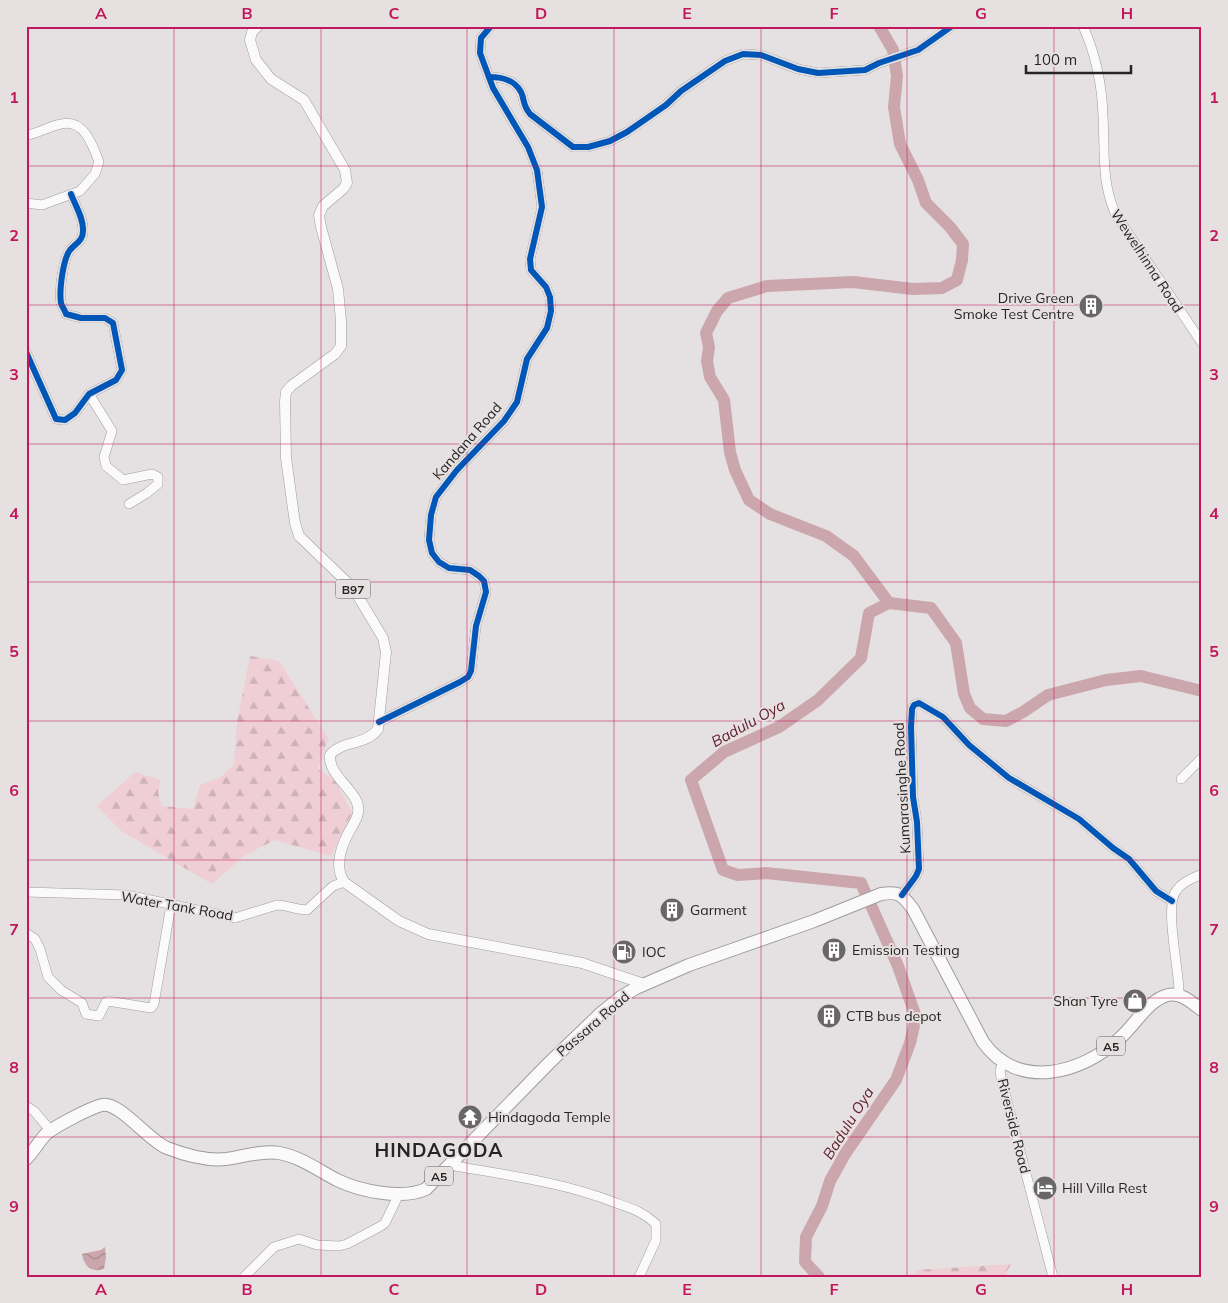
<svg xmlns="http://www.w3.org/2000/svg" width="1228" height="1303" viewBox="0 0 1228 1303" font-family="Mulish,sans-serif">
	<defs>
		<pattern id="forest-firs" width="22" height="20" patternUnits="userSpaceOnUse" patternTransform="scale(1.25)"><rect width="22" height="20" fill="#efcfd5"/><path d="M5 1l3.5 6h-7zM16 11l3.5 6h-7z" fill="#cdb2b7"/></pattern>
		<pattern id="water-waves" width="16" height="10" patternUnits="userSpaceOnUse" patternTransform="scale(1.25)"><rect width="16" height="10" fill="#cca6ad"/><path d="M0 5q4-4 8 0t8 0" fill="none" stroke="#a5878d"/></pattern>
	</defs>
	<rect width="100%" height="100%" fill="#e5e1e2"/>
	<g fill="url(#forest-firs)">
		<path d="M250,656L279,661L328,738L318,769L335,780L352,813L331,856L275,840L244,856L212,884L121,831L97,806L135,772L161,780L158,792L162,806L193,809L200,785L221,777L234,764L237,722Z"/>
		<path d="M1011,1264L1006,1273L1011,1277H901V1275L915,1274L917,1270Z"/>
	</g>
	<path fill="url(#water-waves)" d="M105,1247L106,1257L104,1269C91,1273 84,1266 82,1254L101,1250Z"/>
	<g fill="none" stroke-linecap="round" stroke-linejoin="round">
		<g stroke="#cca6ad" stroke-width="12">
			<path d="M879,26L893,50L897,76L894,107L900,144L918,180L926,203L950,227L963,244L962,260L957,280L942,288L913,289L853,282L767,286L728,298L717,311L706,333L709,347L707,361L710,377L724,400L730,452L735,470L749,500L770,514L826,536L854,556L889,603"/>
			<path d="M819,1277L805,1262L806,1237L822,1206L830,1181L845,1154L896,1080L910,1043L916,1017L898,966L861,883L766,873L738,875L723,870L691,780L724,752L779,727L818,700L861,658L869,613L889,603L931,608L956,643L964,694L970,708L983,719L1006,721L1023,712L1048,695L1106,680L1141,676L1202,691"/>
		</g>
		<defs>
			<g id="minor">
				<path d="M1083,26C1096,55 1102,85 1103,116C1105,150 1101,183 1116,215L1202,343"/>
				<path d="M489,77C501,77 514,79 521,92C525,100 522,104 530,114L573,147H588L610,141L627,132L666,105L681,91L725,61L743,54L761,55L798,69L818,73L865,70L879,63L918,50L952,26"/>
				<path d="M26,135C38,134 49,126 61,124C84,118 93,146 99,162L95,174L80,191L42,205L26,203"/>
				<path d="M26,352L56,419L65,420L75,413L89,394L116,380L122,370L113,323L105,318H81L66,314C65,310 62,307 61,303C59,291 63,259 70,250C76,243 83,241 83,231C84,219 75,205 71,194"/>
				<path d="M89,394L112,431L104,457L106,466L123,480L152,474L158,477V484L147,493L129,504"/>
				<path d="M379,722L460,682L468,677L471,671L476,626L486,592L484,581L479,576L470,570L449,568L439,562L432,553L429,540L431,515L436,497L457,470L504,421L517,402L527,359L547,328L551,311L550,297L546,287L531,270L530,259L542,207L537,170L528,147L493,88L480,53L481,38L491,26"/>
				<path d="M1181,779L1202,758"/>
				<path d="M26,892L127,895L235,918L277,905C287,905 296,910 307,910L333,886L344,882"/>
				<path d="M902,895L916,876L919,869L917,822L913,797L911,727L912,709L914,705L919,703L943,717L969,745L1009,778L1079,819L1113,848L1129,859L1156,891L1172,901"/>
				<path d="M26,933L35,939L40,949L48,977L61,990L82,1003L86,1014L99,1016L106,1002L108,1001L151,1008L154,1004L171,905"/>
				<path d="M1179,995C1180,972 1164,908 1176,891C1182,882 1193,878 1202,874"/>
				<path d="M1004,1062L1000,1070L1001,1078L1053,1277"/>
				<path d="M26,1106L34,1111L51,1131"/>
				<path d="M449,1165C506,1175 563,1182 616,1203C633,1209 643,1212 656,1224V1240L639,1277"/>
				<path d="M244,1277L274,1247L299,1239L317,1245L339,1246L347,1244L381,1226L385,1223L399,1194"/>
			</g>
			<path id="major" d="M258,26L252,32L250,40L256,60L271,79L304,100L345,170L347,183L343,189L323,206L319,215L321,227L338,289L341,321V346L335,354L291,386L286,392L285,401L286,458L295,523L299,536L353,588L383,638L386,652L378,729C366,746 342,740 330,755C328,778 362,792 358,813C357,819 353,825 350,830C341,846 334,866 344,882L399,921L428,934L582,963L644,984"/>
			<path id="highway" d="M26,1159C33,1152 38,1143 45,1135C53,1127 90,1108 102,1105C119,1101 149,1141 167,1148C185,1155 207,1161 226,1159C241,1157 264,1150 279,1153C301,1157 318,1170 337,1180C360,1191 402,1200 426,1189L549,1063L600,1014L621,997L636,988L689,965L814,921L881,894C900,891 902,895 913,909L983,1042C1018,1091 1082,1074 1120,1038C1135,1025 1148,1000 1168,995C1181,992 1192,1003 1202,1010"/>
		</defs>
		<use href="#minor" stroke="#9f9c9d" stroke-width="10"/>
		<use href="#major" stroke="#9f9c9d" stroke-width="11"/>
		<use href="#highway" stroke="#9f9c9d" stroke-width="14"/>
		<use href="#minor" stroke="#fbfafb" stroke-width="9"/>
		<use href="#major" stroke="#fbfafb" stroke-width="10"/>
		<use href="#highway" stroke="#fbfafb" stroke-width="12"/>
		<defs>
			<g id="cycleway">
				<path d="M489,77C501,77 514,79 521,92C525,100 522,104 530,114L573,147H588L610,141L627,132L666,105L681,91L725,61L743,54L761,55L798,69L818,73L865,70L879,63L918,50L952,26"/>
				<path d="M26,352L56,419L65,420L75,413L89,394L116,380L122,370L113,323L105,318H81L66,314C65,310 62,307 61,303C59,291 63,259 70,250C76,243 83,241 83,231C84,219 75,205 71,194"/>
				<path d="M379,722L460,682L468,677L471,671L476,626L486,592L484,581L479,576L470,570L449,568L439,562L432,553L429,540L431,515L436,497L457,470L504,421L517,402L527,359L547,328L551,311L550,297L546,287L531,270L530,259L542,207L537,170L528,147L493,88L480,53L481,38L491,26"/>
				<path d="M902,895L916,876L919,869L917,822L913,797L911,727L912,709L914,705L919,703L943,717L969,745L1009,778L1079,819L1113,848L1129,859L1156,891L1172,901"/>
			</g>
		</defs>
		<use href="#cycleway" stroke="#e6e0e1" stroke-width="9"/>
		<use href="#cycleway" stroke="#0057b8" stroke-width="6"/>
	</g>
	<path fill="none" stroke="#c2185b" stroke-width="1" stroke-opacity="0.55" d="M174,26V1277M321,26V1277M467,26V1277M614,26V1277M761,26V1277M907,26V1277M1054,26V1277M26,166H1202M26,305H1202M26,444H1202M26,582H1202M26,721H1202M26,860H1202M26,998H1202M26,1137H1202"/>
	<defs>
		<symbol id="building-disc" viewBox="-11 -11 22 22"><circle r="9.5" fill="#696666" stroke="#e6e0e1"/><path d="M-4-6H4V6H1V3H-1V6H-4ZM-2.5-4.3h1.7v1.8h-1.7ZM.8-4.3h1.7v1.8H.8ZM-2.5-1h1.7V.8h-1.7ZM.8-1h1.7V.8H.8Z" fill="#fff"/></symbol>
		<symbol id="fuel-disc" viewBox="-11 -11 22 22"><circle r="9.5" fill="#696666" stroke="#e6e0e1"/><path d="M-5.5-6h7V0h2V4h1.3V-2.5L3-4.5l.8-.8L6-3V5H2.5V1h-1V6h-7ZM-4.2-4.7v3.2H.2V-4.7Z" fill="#fff"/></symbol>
		<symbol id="shop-disc" viewBox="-11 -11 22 22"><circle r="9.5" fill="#696666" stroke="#e6e0e1"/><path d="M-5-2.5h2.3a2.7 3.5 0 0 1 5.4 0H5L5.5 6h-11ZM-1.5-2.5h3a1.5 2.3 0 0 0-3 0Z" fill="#fff"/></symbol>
		<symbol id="temple-disc" viewBox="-11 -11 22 22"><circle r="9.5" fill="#696666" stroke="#e6e0e1"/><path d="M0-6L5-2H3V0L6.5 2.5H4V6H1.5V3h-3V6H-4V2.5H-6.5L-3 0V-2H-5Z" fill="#fff"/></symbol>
		<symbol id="hotel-disc" viewBox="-11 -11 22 22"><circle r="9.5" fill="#696666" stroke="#e6e0e1"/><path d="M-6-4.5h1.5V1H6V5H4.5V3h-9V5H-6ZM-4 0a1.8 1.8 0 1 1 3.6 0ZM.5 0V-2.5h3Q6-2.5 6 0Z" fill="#fff"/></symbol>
	</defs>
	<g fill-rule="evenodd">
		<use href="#building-disc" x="1077" y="292" width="28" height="28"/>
		<use href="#building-disc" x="658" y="896" width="28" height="28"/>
		<use href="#building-disc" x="820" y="936" width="28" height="28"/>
		<use href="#fuel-disc" x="610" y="938" width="28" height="28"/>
		<use href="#shop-disc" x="1121" y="987" width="28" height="28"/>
		<use href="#building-disc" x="815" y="1002" width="28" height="28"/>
		<use href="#temple-disc" x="456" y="1103" width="28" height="28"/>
		<use href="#hotel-disc" x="1031" y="1174" width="28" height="28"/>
	</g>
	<g text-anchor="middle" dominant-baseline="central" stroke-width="4" stroke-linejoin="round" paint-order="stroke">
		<g fill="#e6e0e1" stroke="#605c5d" stroke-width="1">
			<rect x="335.5" y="579.5" width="35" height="19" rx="4"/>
			<rect x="1097" y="1036.5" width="28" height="19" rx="4"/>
			<rect x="425" y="1166.5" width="28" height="19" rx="4"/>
		</g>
		<g font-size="12" font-weight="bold" fill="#262424">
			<text x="353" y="589">B97</text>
			<text x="1111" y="1046">A5</text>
			<text x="439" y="1176">A5</text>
		</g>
		<g font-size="14" fill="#262424" stroke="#e6e0e1">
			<text transform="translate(1147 261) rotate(57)">Wewelhinna Road</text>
			<text transform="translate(467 441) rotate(-49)">Kandana Road</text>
			<text transform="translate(902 788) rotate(-93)">Kumarasinghe Road</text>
			<text transform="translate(177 906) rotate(10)">Water Tank Road</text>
			<text transform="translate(593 1024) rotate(-41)">Passara Road</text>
			<text transform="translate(1014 1126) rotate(76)">Riverside Road</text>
		</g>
		<g font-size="14" fill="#262424" stroke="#e6e0e1" text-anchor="start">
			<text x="1074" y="298" text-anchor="end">Drive Green<tspan x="1074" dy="16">Smoke Test Centre</tspan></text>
			<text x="690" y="910">Garment</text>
			<text x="852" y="950">Emission Testing</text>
			<text x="642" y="952">IOC</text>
			<text x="1118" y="1001" text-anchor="end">Shan Tyre</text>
			<text x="846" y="1016">CTB bus depot</text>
			<text x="488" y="1117">Hindagoda Temple</text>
			<text x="1062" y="1188">Hill Villa Rest</text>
		</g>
		<g font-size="15" font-style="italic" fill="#632133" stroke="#e6e0e1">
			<text transform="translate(748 723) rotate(-29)">Badulu Oya</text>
			<text transform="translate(848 1123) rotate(-58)">Badulu Oya</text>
		</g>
		<g font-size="19" font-weight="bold" letter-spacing="1" fill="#262424" stroke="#e6e0e1">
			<text x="439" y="1150">HINDAGODA</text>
		</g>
	</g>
	<rect width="1228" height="1303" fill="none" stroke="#e6e0e1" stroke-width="55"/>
	<path d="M1026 65v8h105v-8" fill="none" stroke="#262424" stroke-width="2.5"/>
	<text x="1033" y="65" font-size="15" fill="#262424" stroke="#e6e0e1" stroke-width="4" paint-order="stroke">100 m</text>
	<rect x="28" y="28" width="1172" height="1248" fill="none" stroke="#c2185b" stroke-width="2"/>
	<g font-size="16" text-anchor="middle" font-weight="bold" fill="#c2185b">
		<text x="101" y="19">A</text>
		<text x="247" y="19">B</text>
		<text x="394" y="19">C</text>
		<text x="541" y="19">D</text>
		<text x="687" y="19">E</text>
		<text x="834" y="19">F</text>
		<text x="981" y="19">G</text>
		<text x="1127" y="19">H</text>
		<text x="14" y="103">1</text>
		<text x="1214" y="103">1</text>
		<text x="14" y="241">2</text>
		<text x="1214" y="241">2</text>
		<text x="14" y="380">3</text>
		<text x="1214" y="380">3</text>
		<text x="14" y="519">4</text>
		<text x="1214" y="519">4</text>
		<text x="14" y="657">5</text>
		<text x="1214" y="657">5</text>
		<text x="14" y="796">6</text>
		<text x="1214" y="796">6</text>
		<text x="14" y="935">7</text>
		<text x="1214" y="935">7</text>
		<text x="14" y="1073">8</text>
		<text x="1214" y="1073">8</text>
		<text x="14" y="1212">9</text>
		<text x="1214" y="1212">9</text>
		<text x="101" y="1295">A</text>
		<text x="247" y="1295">B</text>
		<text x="394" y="1295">C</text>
		<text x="541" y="1295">D</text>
		<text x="687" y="1295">E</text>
		<text x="834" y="1295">F</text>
		<text x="981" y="1295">G</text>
		<text x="1127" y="1295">H</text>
	</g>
</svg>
